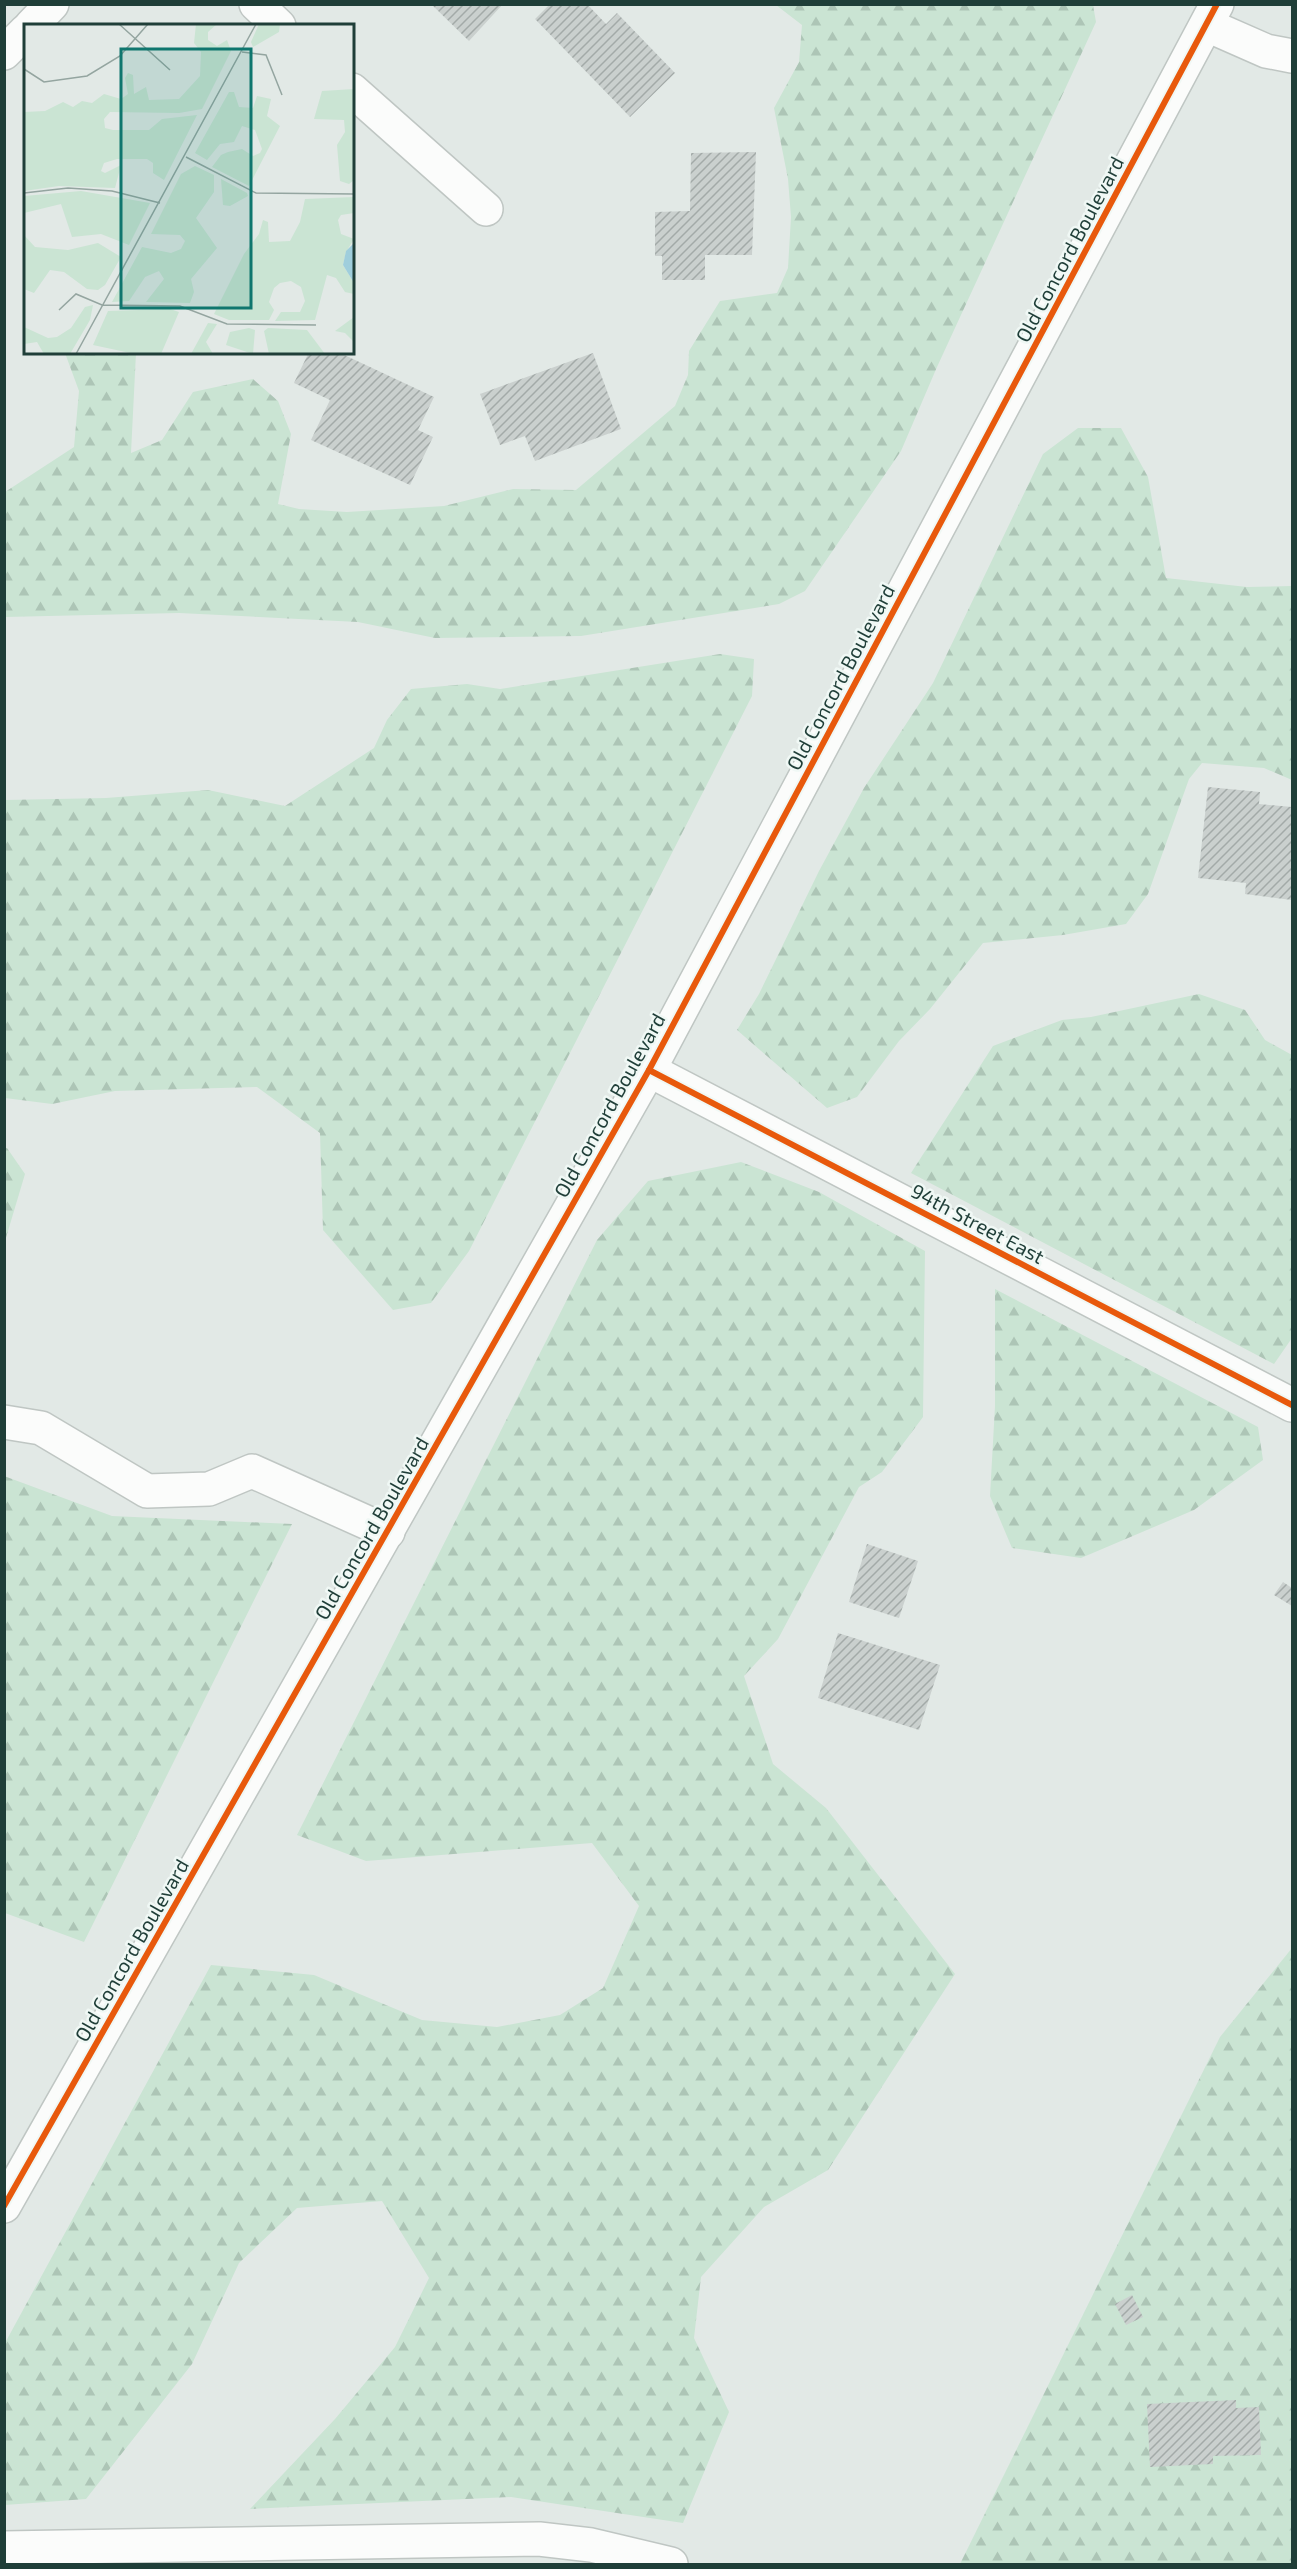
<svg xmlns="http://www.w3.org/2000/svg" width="1297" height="2569" viewBox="0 0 1297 2569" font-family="'Exo 2',sans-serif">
	<defs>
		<pattern id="forest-firs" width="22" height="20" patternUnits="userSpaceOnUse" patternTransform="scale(1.5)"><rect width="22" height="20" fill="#cae4d3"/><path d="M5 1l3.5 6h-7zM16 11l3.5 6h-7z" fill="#adc5b6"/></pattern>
		<pattern id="building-hatch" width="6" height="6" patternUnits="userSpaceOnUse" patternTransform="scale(1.5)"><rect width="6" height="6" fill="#cad0ce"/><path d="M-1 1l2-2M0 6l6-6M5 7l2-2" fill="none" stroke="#a3aaa8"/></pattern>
	</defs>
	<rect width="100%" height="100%" fill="#e2e9e6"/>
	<g fill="url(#forest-firs)">
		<path d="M776,5H1093L1096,22L937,367L901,451L805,591L779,604L581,636L435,638L358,622L179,613L5,617V492L74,447L79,391L65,353H136L131,453L162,440L193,392L253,379L278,401L291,434L278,504L299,509L347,512L444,506L513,489L576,490L675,406L688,375L689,351L720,301L777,293L788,268L791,217L788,179L774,108L799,62L802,25Z"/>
		<path d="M1078,428H1121L1148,477L1166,578L1247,587L1292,586V780L1264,768L1202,763L1189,779L1148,894L1126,924L1063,935L983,943L930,1009L899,1041L857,1097L827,1108L737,1030L759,994L819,871L864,788L933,683L1043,454Z"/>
		<path d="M720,654L754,659L752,696L469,1251L431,1303L393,1310L323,1230L320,1133L257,1087L115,1091L52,1104L5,1098V800L106,798L208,790L285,806L374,748L387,720L411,689L467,684L500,689Z"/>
		<path d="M1199,994L1245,1010L1265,1040L1292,1055V1338L1274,1364L911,1173L993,1046L1062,1020L1091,1017Z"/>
		<path d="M7,1148L25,1174L5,1241L4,1149Z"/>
		<path d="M741,1162L819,1192L925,1251L923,1417L882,1472L859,1487L778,1639L744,1676L773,1764L826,1808L955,1974L828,2170L764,2207L701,2277L694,2338L729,2412L683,2523L511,2497L250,2509L335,2419L395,2347L429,2278L382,2201L297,2208L239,2263L192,2364L86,2499L5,2505V2343L211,1965L314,1975L422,2020L497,2027L560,2015L603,1988L639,1906L592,1843L366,1861L297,1835L597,1240L648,1181Z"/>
		<path d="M995,1289L1258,1427L1263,1460L1194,1510L1081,1558L1012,1548L990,1496L995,1406Z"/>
		<path d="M4,1476L112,1516L292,1524L84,1942L5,1913Z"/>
		<path d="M1292,1948V2564H960L1220,2037Z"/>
	</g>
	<g fill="url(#building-hatch)">
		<path d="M431,4H503L469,41Z"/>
		<path d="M550,4H587L606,24L617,13L675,73L630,117L535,19Z"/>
		<path d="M756,152L752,255H705V280H662V256H655V212L690,211L691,153Z"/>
		<path d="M309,352H338L434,397L418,430L433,437L410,485L311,440L330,400L294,383Z"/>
		<path d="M593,353L621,429L535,461L525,436L500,445L480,394Z"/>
		<path d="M1208,787L1260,792L1259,804L1292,807V900L1245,894L1246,883L1198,878Z"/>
		<path d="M867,1544L918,1561L899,1618L849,1602Z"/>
		<path d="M1283,1582L1292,1588V1606L1274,1595Z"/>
		<path d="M838,1633L940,1665L919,1730L818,1698Z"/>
		<path d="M1132,2295L1143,2317L1126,2325L1115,2304Z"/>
		<path d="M1236,2400V2408L1259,2407L1261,2455L1213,2456V2464L1150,2467L1147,2404Z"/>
	</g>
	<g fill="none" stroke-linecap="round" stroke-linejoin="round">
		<defs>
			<g id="minor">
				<path d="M256,4L279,26"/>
				<path d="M1207,25L1266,51L1292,56"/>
				<path d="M31,26L52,4"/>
				<path d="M4,53L26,31"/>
				<path d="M352,90L486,209"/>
				<path d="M649,1070L1292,1405"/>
				<path d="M4,1422L41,1428L147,1491L209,1489L252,1471L388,1532"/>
				<path d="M4,2206L649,1070L1217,4"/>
				<path d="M4,2548L539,2539L591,2545L671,2564"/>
			</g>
		</defs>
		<use href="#minor" stroke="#bfc6c3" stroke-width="36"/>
		<use href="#minor" stroke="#fbfcfb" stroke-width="33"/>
		<defs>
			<g id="cycleway">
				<path d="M649,1070L1292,1405"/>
				<path d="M4,2206L649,1070L1217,4"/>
			</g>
		</defs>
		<use href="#cycleway" stroke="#f0f8f5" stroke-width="10"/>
		<use href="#cycleway" stroke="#e8590c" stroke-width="6"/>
	</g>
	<g text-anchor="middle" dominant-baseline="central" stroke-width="5" stroke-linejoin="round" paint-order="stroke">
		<g font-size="20" fill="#1f3e38" stroke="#f0f8f5">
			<text transform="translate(1069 249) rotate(-62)">Old Concord Boulevard</text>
			<text transform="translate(840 677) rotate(-62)">Old Concord Boulevard</text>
			<text transform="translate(609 1105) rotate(-61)">Old Concord Boulevard</text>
			<text transform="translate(978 1223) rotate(28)">94th Street East</text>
			<text transform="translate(371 1528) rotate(-60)">Old Concord Boulevard</text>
			<text transform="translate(131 1950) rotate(-60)">Old Concord Boulevard</text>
		</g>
	</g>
	<g transform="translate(24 24)">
		<rect width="330" height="330" fill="#e2e9e6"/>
		<path d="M172,0H193L184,8V16L193,22L203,16L207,27L178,85L155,89L86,88L80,95L81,104L89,106H125L138,95L173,91L140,156L129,149V139L123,135H93L80,139L77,147L81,149L97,141L91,164L35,162L0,167V88L21,87L39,78L49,83L58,77L68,79L80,70L97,75L104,70L101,54L104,49L109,51L110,70L122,63L125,76L155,75L176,52L177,28L170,19ZM235,0H256L255,8L229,23L227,18ZM330,65V156L325,160L316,157L313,121L321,108L320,96L290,95L298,67ZM205,68H210L215,83L229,84L233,72L247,75L243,92L256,102L225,162L188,143L197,131L204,128L218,125L229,132L236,129L238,125L231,106L218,102L210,118L196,120L183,136L171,129ZM171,142L190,151V168L172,194L193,224L167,255L170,268L166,279L122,278L140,255L135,247L121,253L105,277L88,278L118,223L147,229L157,225L161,217L156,211L127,210L157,150ZM197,155L223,169L224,172L206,182L199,181ZM57,167L126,179L105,221L77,210L48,213L37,180L0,189V172ZM330,173V189L317,191L314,196L317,210L330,215L322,228L319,241L330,259V270L321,268L312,254L303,251L291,296L251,297L257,288H276L281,277L277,263L267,257L256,259L250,264L245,278L250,286L245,296H205L190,290L220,230L235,210L239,196L244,198L245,218L266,217L276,198L281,175ZM0,211L11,223L44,226L74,219L97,233L81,261L74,266L63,265L40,248L26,246L10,269L0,265ZM69,281L66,296L46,330H20L13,318L0,320V303L24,314L33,313L47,304L61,283ZM146,285L155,288L137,330H111L69,321L84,287ZM330,293V318L321,309L311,307ZM184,299L193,300L182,318L189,330H167ZM225,304L231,306L229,330L202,321L206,308ZM244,304L283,306L301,330H245L240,307Z" fill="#cae4d3"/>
		<path d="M330,219V259L319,241L322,227Z" fill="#9fcedc"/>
		<path fill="none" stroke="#94a5a0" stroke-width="1.5" d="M95,0L146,46M218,28L242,31L258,71M0,45L20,58L63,52L96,32L124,0M162,133L232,169L330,170M0,169L44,164L88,167L136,179M35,286L52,270L78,281L156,282L203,300L292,301M52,330L232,0"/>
		<path fill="#0f766e" fill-opacity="0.15" stroke="#0f766e" stroke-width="3" d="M97,25H227V284H97Z"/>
		<rect width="330" height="330" fill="none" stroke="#1f3e38" stroke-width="3"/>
	</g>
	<rect width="1297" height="2569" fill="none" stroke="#1f3e38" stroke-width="12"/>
</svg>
